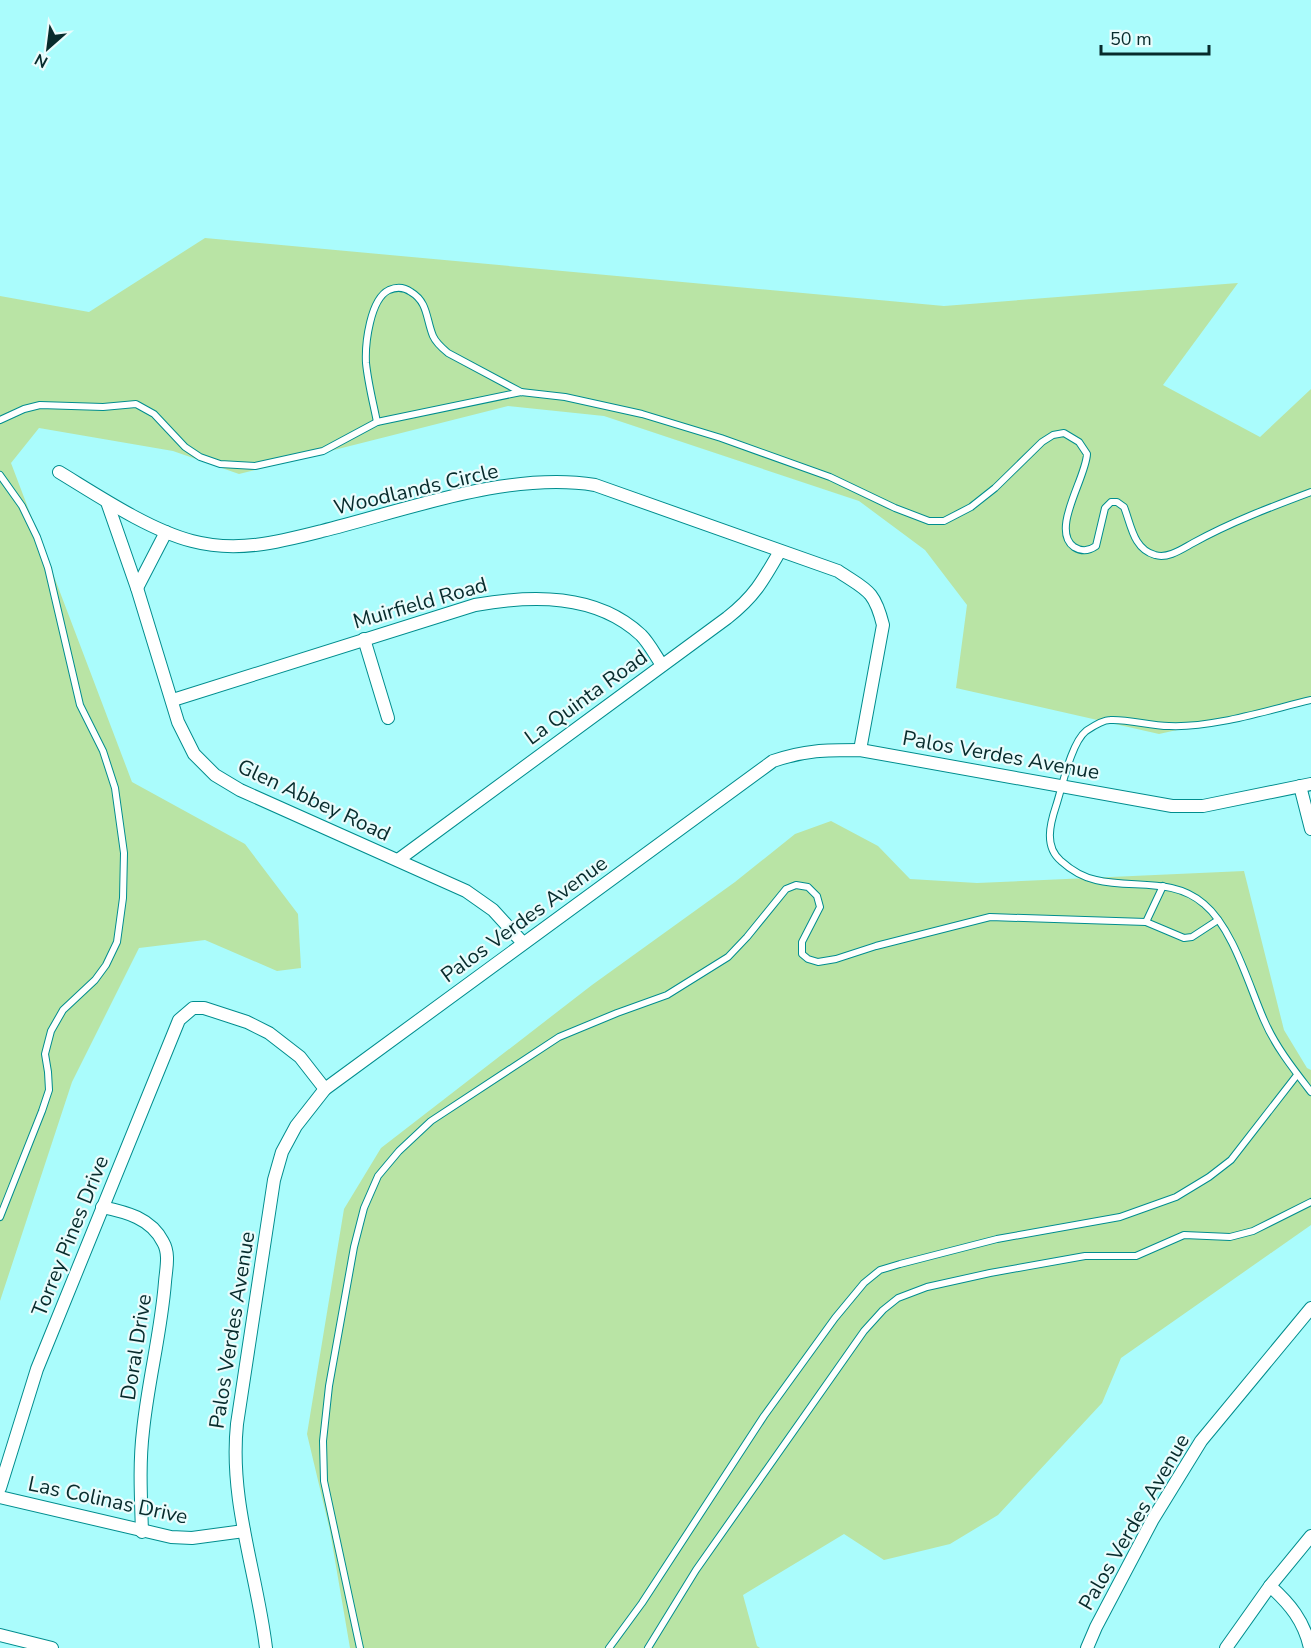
<svg xmlns="http://www.w3.org/2000/svg" width="1311" height="1648" viewBox="0 0 1311 1648" font-family="'Nunito Sans',sans-serif">
	<rect width="100%" height="100%" fill="#aafcfc"/>
	<g fill="#b9e4a5">
		<path d="M205,238L944,306L1238,283L1163,385L1260,437L1311,389V700L1159,734L956,688L967,605L925,550L859,501L604,416L508,406L239,474L173,451L39,428L11,463L132,782L245,844L298,914L301,968L277,971L205,940L139,948L72,1082L0,1301V296L89,312Z"/>
		<path d="M831,821L878,846L910,879L977,883L1244,871L1284,1030L1307,1068L1311,1070V1225L1121,1358L1102,1403L998,1515L950,1544L884,1560L844,1534L743,1595L757,1646L760,1648H350L330,1531L307,1434L344,1209L381,1148L592,985L735,882L795,834Z"/>
	</g>
	<g fill="none" stroke-linecap="round" stroke-linejoin="round">
		<defs>
			<g id="lane">
				<path d="M0,420L24,409L40,405L103,407L136,404L154,414L185,447L200,457L220,464L255,466L323,451L377,422L521,392L565,397L642,414L721,438L830,477L895,508L929,521H944L971,507L995,488L1042,442L1053,435L1064,433L1079,442L1087,454C1086,478 1050,530 1074,547C1082,552 1089,551 1096,546L1105,508L1111,502H1117L1124,507C1131,524 1133,549 1155,555C1168,559 1182,549 1193,543C1231,522 1271,507 1311,492"/>
				<path d="M377,422C373,402 368,383 366,363C365,344 370,299 389,290C396,287 404,287 411,292C428,302 426,319 433,336C436,343 442,348 448,353L521,392"/>
				<path d="M0,475L22,506L37,537L48,568L80,705L103,751L115,788L124,853L123,898L117,942L106,965L95,980L63,1010L51,1031L45,1054L48,1072L49,1090L42,1111L0,1217"/>
				<path d="M1311,700C1268,710 1213,728 1169,726C1150,726 1129,719 1110,720C1102,720 1092,727 1086,731C1071,743 1062,788 1056,806C1050,824 1044,847 1061,861C1071,870 1082,877 1096,880C1133,889 1173,877 1204,904C1233,928 1249,986 1264,1020C1275,1046 1294,1070 1311,1092"/>
				<path d="M1146,922L1163,886"/>
				<path d="M360,1648L324,1481L323,1441L329,1386L354,1247L364,1208L378,1176L399,1151L431,1121L559,1037L617,1013L667,995L728,957L747,937L786,889L796,885L808,887L817,896L820,907L802,942V954L808,959L818,962L836,959L876,946L990,917L1146,922L1184,938L1192,937L1218,920"/>
				<path d="M609,1648L642,1603L764,1416L835,1318L864,1283L880,1270L900,1264L997,1239L1120,1217L1176,1197L1209,1177L1231,1160L1297,1075"/>
				<path d="M648,1648L696,1570L864,1331L883,1310L898,1298L927,1287L990,1273L1085,1256H1136L1184,1235L1230,1237L1253,1231L1311,1202"/>
			</g>
			<g id="street">
				<path d="M59,472C97,495 149,530 192,541C237,553 279,542 322,531C407,510 508,471 595,485L838,571C866,590 874,589 883,625L860,750"/>
				<path d="M107,502L137,588L178,722L194,754L215,775L240,790L466,891L493,910L523,943"/>
				<path d="M137,588L166,532"/>
				<path d="M364,639L388,718"/>
				<path d="M173,700L475,605C531,595 596,593 641,635C649,643 655,655 662,665"/>
				<path d="M1300,786L1311,829"/>
				<path d="M398,860L727,618C754,597 763,581 780,551"/>
				<path d="M102,1207C126,1212 151,1218 163,1242C170,1254 166,1269 165,1282C161,1333 148,1381 143,1431C139,1464 141,1499 142,1532"/>
				<path d="M0,1488L37,1369L179,1020L193,1008H204L247,1022L269,1033L300,1057L325,1089"/>
				<path d="M0,1497L171,1537L192,1538L244,1531"/>
				<path d="M1270,1586C1290,1604 1304,1621 1310,1648"/>
				<path d="M0,1635L52,1648"/>
				<path d="M266,1648C257,1573 229,1501 237,1424L274,1180L282,1152L296,1126L325,1089L773,761C805,750 826,750 860,750L1172,806H1203L1311,784"/>
				<path d="M1087,1648L1096,1627L1153,1519L1201,1441L1311,1308"/>
				<path d="M1226,1648L1270,1586L1311,1536"/>
			</g>
		</defs>
		<use href="#lane" stroke="#018d8e" stroke-width="8"/>
		<use href="#street" stroke="#018d8e" stroke-width="14"/>
		<use href="#lane" stroke="#fff" stroke-width="6"/>
		<use href="#street" stroke="#fff" stroke-width="12"/>
	</g>
	<g text-anchor="middle" dominant-baseline="central" stroke-width="4.5" stroke-linejoin="round" paint-order="stroke">
		<g font-size="21" fill="#072b2c" stroke="#e9fcfc">
			<text transform="translate(416 489) rotate(-13)">Woodlands Circle</text>
			<text transform="translate(420 603) rotate(-16)">Muirfield Road</text>
			<text transform="translate(586 697) rotate(-36)">La Quinta Road</text>
			<text transform="translate(1001 755) rotate(10)">Palos Verdes Avenue</text>
			<text transform="translate(314 800) rotate(25)">Glen Abbey Road</text>
			<text transform="translate(524 919) rotate(-36)">Palos Verdes Avenue</text>
			<text transform="translate(70 1236) rotate(-68)">Torrey Pines Drive</text>
			<text transform="translate(232 1330) rotate(-81)">Palos Verdes Avenue</text>
			<text transform="translate(136 1347) rotate(-81)">Doral Drive</text>
			<text transform="translate(108 1500) rotate(12)">Las Colinas Drive</text>
			<text transform="translate(1134 1522) rotate(-60)">Palos Verdes Avenue</text>
		</g>
	</g>
	<g transform="translate(48 48) rotate(208)" stroke="#e9fcfc" stroke-width="4.5" paint-order="stroke">
	<path d="M0-4.5L10 22L0 15L-10 22Z" fill="#072b2c"/>
	<text y="-9" font-size="16" font-weight="bold" text-anchor="middle" fill="#072b2c">N</text>
	</g>
	<path d="M1101 45v9h108v-9" fill="none" stroke="#072b2c" stroke-width="3"/>
	<text x="1110" y="45" font-size="18" fill="#072b2c" stroke="#e9fcfc" stroke-width="4.5" paint-order="stroke">50 m</text>
</svg>
